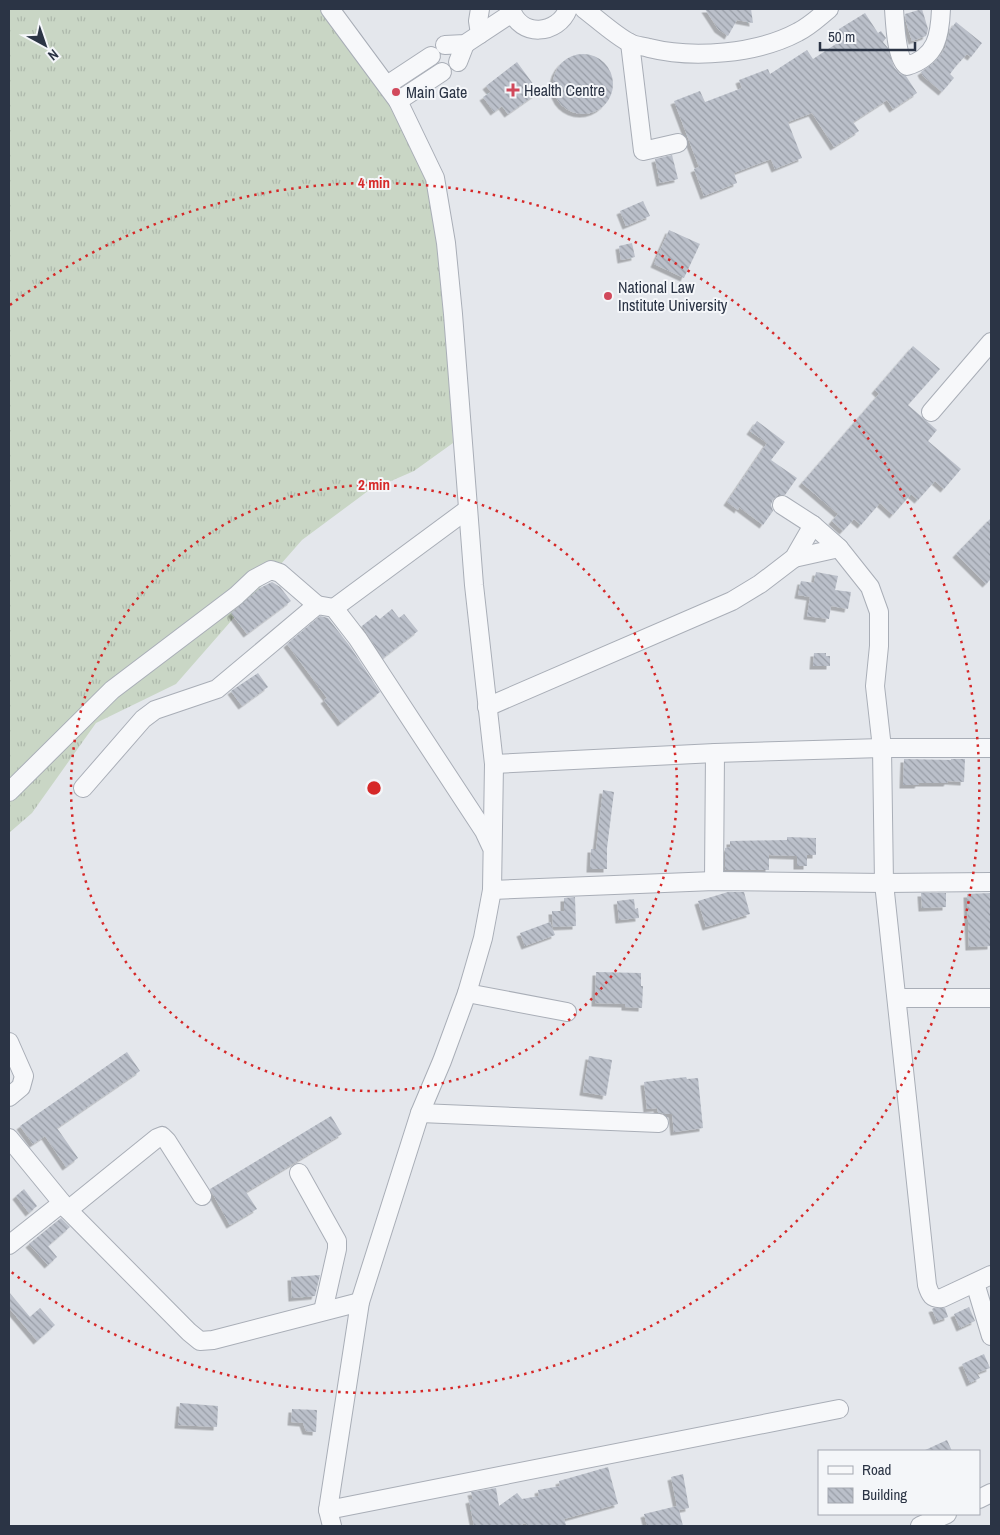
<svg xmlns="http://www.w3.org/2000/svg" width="1000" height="1535" viewBox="0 0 1000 1535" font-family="'Archivo Narrow',sans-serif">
	<defs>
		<pattern id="grass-tufts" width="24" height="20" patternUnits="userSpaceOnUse" patternTransform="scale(1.25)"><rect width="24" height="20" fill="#c9d6c5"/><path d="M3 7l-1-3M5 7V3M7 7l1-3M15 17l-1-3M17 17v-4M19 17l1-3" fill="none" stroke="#adb8ab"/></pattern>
		<pattern id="building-back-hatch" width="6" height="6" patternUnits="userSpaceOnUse" patternTransform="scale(1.25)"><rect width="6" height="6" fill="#bbc0ca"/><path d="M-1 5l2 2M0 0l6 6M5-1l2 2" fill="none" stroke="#989da6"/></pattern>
		<filter id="shadow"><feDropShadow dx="-3.5" dy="3.5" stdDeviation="0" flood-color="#0004"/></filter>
	</defs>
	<rect width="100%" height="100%" fill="#e4e7ec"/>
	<path fill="url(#grass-tufts)" d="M9,9H331L403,109L430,188L445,303L453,443L414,471L368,491L302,540L176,684L96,723L32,813L9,833Z"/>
	<g fill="url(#building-back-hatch)" filter="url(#shadow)">
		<path d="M705,9H751L753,23L737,20L728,36L718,29Z"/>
		<path d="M922,9L928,29L927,33L926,36L912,41L906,22L905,14Z"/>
		<path d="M865,13L878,33L881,31L886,38L883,42L888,48L894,67L900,74L906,76L917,93L893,109L887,100L853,122L859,131L834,147L812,113L788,122L802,158L775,169L771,159L734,173L737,183L704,196L694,169L699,167L674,101L700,91L705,102L742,88L739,80L768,69L770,74L807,50L813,59L845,38L839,29Z"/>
		<path d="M956,22L982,43L971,57L967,54L956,66L950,74L954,78L942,92L923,76L921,72L932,64L940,56L945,48L950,30Z"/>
		<circle cx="583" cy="84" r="30"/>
		<path d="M517,62L539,92L508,114L502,106L494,112L483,97L491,92L486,86Z"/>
		<path d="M672,155L678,179L660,183L655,159Z"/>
		<path d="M643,201L650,216L626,226L620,211Z"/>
		<path d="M669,230L700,244L684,278L654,264Z"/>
		<path d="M632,243L635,257L621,260L619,246Z"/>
		<path d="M913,346L940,369L908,405L937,430L928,441L961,469L944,489L935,481L918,500L911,494L893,515L880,503L861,525L854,519L843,531L832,521L838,514L802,483L879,394L875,390Z"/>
		<path d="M757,421L785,442L771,460L797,478L785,495H778L773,499L771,505L773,511L763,525L739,507L738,510L727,502L767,443L750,431Z"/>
		<path d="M991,518V579L986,584L956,554Z"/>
		<path d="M816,572L838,576L835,590L851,592L848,609L831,606L829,619L807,616L810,597L798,595L801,581L814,583Z"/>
		<path d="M272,582L280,587L291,601L247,634L231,613L260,588Z"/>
		<path d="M392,609L399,618L404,614L418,631L383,658L362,626L376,615L380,619Z"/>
		<path d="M320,616L328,618L349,645L380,692L341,723L324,700L327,698L287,644Z"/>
		<path d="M814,653H826V656H830V666H813Z"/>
		<path d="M258,673L268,687L242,706L231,691Z"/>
		<path d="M904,759L951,760V759H965L964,782L948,781L947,783H919L918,785H903Z"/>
		<path d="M603,790L614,792L607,848V869H590L591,849H596Z"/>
		<path d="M787,837L816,838V855H807V866H797V856L769,855V870H725V848L730,847V841L787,840Z"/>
		<path d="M728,892H744L750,914L706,927L698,901Z"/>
		<path d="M921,893H946V907L922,908Z"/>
		<path d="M991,893V946L969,947L967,894Z"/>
		<path d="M575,897L576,926L553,927L552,911H564V898Z"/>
		<path d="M634,899L635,909L638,908L639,918L619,920L617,901Z"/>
		<path d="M550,922L555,935L525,946L520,933Z"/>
		<path d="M596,972L641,973V986H643L642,1008L625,1007V1004L595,1003Z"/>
		<path d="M127,1052L140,1071L57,1128L78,1158L66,1167L45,1136L33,1144L20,1126Z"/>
		<path d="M589,1056L612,1060L606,1096L583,1092Z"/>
		<path d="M686,1077L687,1079L698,1078L703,1128L674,1132L672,1114H665L658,1112L657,1108L647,1109L644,1082Z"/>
		<path d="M331,1116L342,1134L246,1192L257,1209L230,1225L210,1189Z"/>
		<path d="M24,1189L37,1206L29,1213L16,1196Z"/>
		<path d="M61,1218L70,1227L48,1246L57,1257L48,1265L29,1244Z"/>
		<path d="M320,1275L315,1296L292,1298L291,1277Z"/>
		<path d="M9,1292L30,1317L40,1308L55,1325L37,1341L9,1308Z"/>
		<path d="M969,1307L975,1321L960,1328L954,1314Z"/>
		<path d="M934,1308H945L948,1317L937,1321L932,1309Z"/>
		<path d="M984,1354L990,1368L977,1373L980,1378L970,1383L962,1364Z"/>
		<path d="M180,1403L218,1406L217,1427L178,1425Z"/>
		<path d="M292,1409L317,1410L316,1432L306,1431L303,1423L291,1422Z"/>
		<path d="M947,1440L952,1451H923Z"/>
		<path d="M608,1467L618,1504L564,1519L566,1525L558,1526H528L525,1523L519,1526H474L469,1500L473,1499L471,1492L496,1488L499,1506L517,1493L522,1499L539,1496L538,1490L560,1486L559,1481Z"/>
		<path d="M683,1474L689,1508L679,1510L683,1526H647L644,1514L677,1506L671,1477Z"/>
	</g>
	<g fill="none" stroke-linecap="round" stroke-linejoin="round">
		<defs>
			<g id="minor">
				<path d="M330,9L398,101L435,178L446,243L453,314L474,585L494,764L492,890L483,938L467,993L442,1061L420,1113L360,1302L328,1510L332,1526"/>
				<path d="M480,9L478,21L480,34"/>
				<path d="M511,9C520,38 558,35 568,9"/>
				<path d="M584,9C596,18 617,37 630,43C635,46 643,46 649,48C693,59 757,54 798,32C810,26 819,17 829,9"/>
				<path d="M894,9C895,21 896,59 907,66C937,57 940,35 941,9"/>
				<path d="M630,43L643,151L678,143"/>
				<path d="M445,45L465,44L512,13"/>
				<path d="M458,62L465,44"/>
				<path d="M387,85L431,56"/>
				<path d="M398,101L442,72"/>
				<path d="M931,412L991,342"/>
				<path d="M782,505L813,525L839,548L870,587L879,612V646L875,686L882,748L884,883L927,1285C930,1295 932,1299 942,1298L991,1275"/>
				<path d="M794,558L839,548"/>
				<path d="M334,608L468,509"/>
				<path d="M487,707L732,601L760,584L794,558L813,525"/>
				<path d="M494,764L715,753L882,748H991"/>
				<path d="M83,788L143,719L155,710L217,689L317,605L334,608L358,639L484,831L491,846"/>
				<path d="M9,792L112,690L236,596L254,579L271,570L280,573L317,605"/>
				<path d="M714,881L715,753"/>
				<path d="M492,890L714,881L884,883L991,882"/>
				<path d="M467,993L567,1012"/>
				<path d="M897,998H991"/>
				<path d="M9,1042L24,1076L21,1087L9,1097"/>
				<path d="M420,1113L659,1123"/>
				<path d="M9,1138L68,1210L189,1332L200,1341L213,1340L360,1302"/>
				<path d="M299,1173L337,1241V1249L323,1311"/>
				<path d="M68,1210L157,1138L162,1136L167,1141L202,1196"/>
				<path d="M9,1245L62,1203"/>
				<path d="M975,1283L991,1336"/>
				<path d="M979,1499L991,1493"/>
				<path d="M328,1510L839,1409"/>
				<path d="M920,1526L947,1514"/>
			</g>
		</defs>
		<use href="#minor" stroke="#a9aeb7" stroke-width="20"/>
		<use href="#minor" stroke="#f7f8fa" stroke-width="18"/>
	</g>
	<g fill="none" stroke="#d62828" stroke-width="2.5" stroke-dasharray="2.5 5">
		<circle cx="374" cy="788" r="303"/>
		<path d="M10 305A605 605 0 1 1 10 1271"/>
	</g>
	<g fill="#d1495b" stroke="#f4f6f9" stroke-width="2">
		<path d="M510.5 82.5h5v5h5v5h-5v5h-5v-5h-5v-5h5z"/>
		<circle cx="396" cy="92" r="5"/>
		<circle cx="608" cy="296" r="5"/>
	</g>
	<g text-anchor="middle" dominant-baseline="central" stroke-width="4" stroke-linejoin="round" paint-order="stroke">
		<g font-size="16" fill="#2b3445" stroke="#f4f6f9" text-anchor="start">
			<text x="524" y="90">Health Centre</text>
			<text x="406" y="92">Main Gate</text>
			<text x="618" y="287">National Law<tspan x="618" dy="18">Institute University</tspan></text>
		</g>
	</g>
	<circle cx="374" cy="788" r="8" fill="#d62828" stroke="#f4f6f9" stroke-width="2.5"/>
	<g font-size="15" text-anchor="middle" font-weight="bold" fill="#d62828" stroke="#f4f6f9" stroke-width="4" stroke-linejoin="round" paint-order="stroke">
		<text x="374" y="188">4 min</text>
		<text x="374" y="490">2 min</text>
	</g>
	<rect width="1000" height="1535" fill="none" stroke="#2b3445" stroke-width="20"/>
	<rect x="818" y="1450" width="162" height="65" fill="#f4f6f9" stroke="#a4a8b1"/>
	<rect x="828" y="1466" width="25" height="8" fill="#f7f8fa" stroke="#a4a8b1"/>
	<text x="862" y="1475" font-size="15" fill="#2b3445">Road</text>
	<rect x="828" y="1488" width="25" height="15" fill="url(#building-back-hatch)" stroke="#a4a8b1"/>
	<text x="862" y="1500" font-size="15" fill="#2b3445">Building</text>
	<g transform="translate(45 45) rotate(140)" stroke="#f4f6f9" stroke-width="4" paint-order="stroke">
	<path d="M0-4L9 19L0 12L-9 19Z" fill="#2b3445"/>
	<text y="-8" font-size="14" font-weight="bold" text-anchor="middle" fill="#2b3445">N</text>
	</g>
	<path d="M820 42v8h95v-8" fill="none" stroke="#2b3445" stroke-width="2.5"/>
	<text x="828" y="42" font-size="15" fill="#2b3445" stroke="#f4f6f9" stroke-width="4" paint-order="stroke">50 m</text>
</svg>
